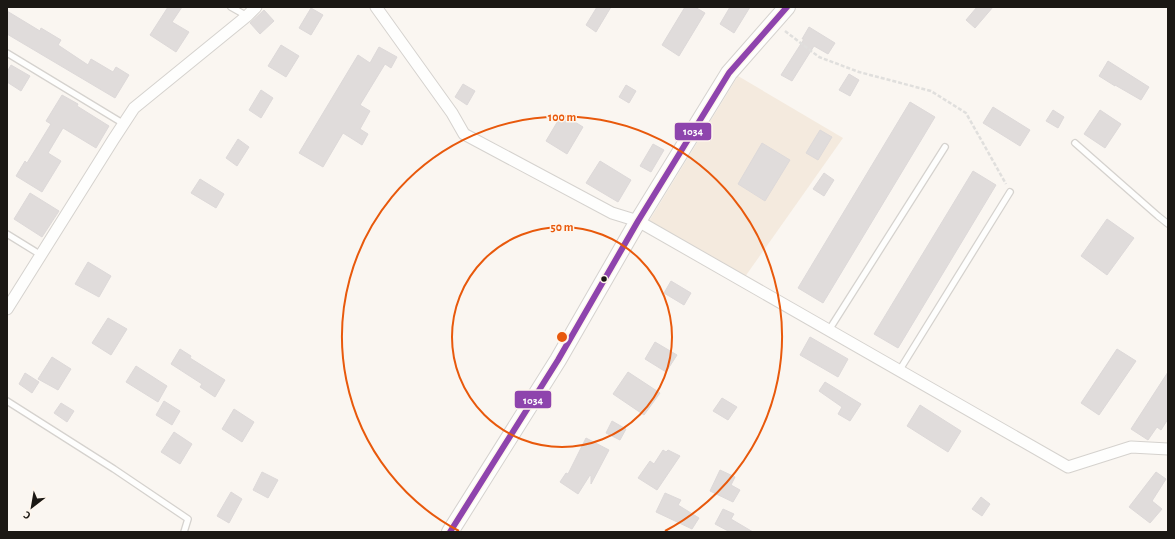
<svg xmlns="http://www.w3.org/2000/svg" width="1175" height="539" viewBox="0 0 1175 539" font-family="'Alegreya Sans',sans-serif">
	<rect width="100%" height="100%" fill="#faf6f1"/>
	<path fill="#f4eade" d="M738,76L843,138L742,281L646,226Z"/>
	<g fill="#e0dcdb" stroke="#ddd9d9">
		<path d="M168,7H182L172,22L189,32L176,52L150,35Z"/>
		<path d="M597,7H611L596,32L586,25Z"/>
		<path d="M685,7H695L705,13L679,56L662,45Z"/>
		<path d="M730,7H750L734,33L720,24Z"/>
		<path d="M977,7H993L975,28L966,20Z"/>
		<path d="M311,8L323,15L311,35L299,28Z"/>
		<path d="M264,10L274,21L260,34L250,23Z"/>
		<path d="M7,11L40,31L41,28L61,40L58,45L88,65L91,59L113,72L116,67L129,75L115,98L7,34Z"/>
		<path d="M809,27L835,43L828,54L814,46L792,81L781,75L804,39H802Z"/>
		<path d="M281,45L299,56L286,77L268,66Z"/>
		<path d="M379,47L397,57L391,68L385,64L360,105L370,111L360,129L368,134L362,145L343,133L323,167L299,153L358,55L370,63Z"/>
		<path d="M1108,61L1149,87L1141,100L1115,85V86L1099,76Z"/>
		<path d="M11,65L30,76L21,91L7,82V72Z"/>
		<path d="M849,74L859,80L850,96L839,90Z"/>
		<path d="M463,84L475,91L467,105L455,97Z"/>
		<path d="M626,85L636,91L629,103L619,97Z"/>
		<path d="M261,90L273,98L261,118L249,110Z"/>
		<path d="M62,95L78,104L77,106L109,126L96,148L63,128L48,153L61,161L42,192L16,176L25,161L27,163L51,124L46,121Z"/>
		<path d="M910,102L935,117L823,303L798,288Z"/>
		<path d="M993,107L1030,130L1020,146L983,123Z"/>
		<path d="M1053,110L1064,117L1058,128L1046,121Z"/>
		<path d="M1100,110L1121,124L1105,148L1084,134Z"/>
		<path d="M562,114L583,127L567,154L546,141Z"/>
		<path d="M820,130L832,137L818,160L806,153Z"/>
		<path d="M238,139L249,147L237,166L226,158Z"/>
		<path d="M762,143L790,160L765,201L738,184Z"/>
		<path d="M653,144L664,150L651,172L640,166Z"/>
		<path d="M600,161L631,180L618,202L586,183Z"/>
		<path d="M973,171L996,185L898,348L874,334Z"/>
		<path d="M824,173L834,180L824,196L813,189Z"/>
		<path d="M200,179L224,194L216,208L191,193Z"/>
		<path d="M30,193L59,211L42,237L14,219Z"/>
		<path d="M1107,219L1134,238L1107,275L1081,256Z"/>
		<path d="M88,262L111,276L99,297L75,284Z"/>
		<path d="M671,281L691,293L684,305L664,293Z"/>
		<path d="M108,318L127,329L111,355L92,343Z"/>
		<path d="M810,337L848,359L838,377L800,355Z"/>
		<path d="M655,342L677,355L666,372L645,359Z"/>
		<path d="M180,349L191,356L190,358L225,380L215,397L200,387L202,384L171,364Z"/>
		<path d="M1117,349L1136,361L1099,415L1081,403Z"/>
		<path d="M52,357L71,369L58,390L38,379Z"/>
		<path d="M136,366L167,386L158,402L126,382Z"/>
		<path d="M628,372L660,393L644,415L613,394Z"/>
		<path d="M1168,372V419L1161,430L1157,427L1148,440L1131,429Z"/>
		<path d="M25,373L39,382L32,393L19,384Z"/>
		<path d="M825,382L861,404L850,421L838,414L842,407L819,391Z"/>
		<path d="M722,398L737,407L728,420L713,411Z"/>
		<path d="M164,401L180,411L172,425L156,415Z"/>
		<path d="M61,403L74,411L67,422L54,413Z"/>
		<path d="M920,405L961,431L948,452L907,426Z"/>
		<path d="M234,409L254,422L242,442L222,429Z"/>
		<path d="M612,421L626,429L620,440L606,433Z"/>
		<path d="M174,432L192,444L180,464L161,452Z"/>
		<path d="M586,438L609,450L591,484V476L590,475L578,494L560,482L566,473L568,474Z"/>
		<path d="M663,450L666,452L668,450L680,456L657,490L638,478L650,461L654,464Z"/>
		<path d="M720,470L735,477L731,485L740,490L733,502L710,491Z"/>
		<path d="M262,472L278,480L268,498L253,490Z"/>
		<path d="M1156,472L1166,479L1152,501L1162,509L1150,523L1129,507Z"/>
		<path d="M231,492L242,499L229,523L217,516Z"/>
		<path d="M665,493L681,500L678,505L699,518L692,529L656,512Z"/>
		<path d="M981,497L990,504L982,516L972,509Z"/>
		<path d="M723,509L734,514L731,519L753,532H730L715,524Z"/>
	</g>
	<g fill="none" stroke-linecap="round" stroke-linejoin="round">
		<defs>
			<g id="lane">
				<path d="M231,7L247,16"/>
				<path d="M7,53L124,124"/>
				<path d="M1075,143L1158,216L1168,224"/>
				<path d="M7,234L41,255"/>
				<path d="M829,330L945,147"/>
				<path d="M899,371L1010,192"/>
				<path d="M7,401L114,469L188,519L184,532"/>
			</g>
			<g id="street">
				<path d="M376,7L452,113L464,134L612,213L638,221L1068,467L1131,447L1168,449"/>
				<path d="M7,309L113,140L134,108L247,16L256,7"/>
			</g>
			<path id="secondary" d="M450,532L558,360L638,221L729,73L787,7"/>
		</defs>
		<use href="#lane" stroke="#d5d2ce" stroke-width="8"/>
		<use href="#street" stroke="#d5d2ce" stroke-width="13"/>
		<use href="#secondary" stroke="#d5d2ce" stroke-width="18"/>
		<path stroke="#e0dfdd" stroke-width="2.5" stroke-dasharray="4 2" stroke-linecap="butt" d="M785,31L819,57L859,72L931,91L966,113L1006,184"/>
		<use href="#lane" stroke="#fefefd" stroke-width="5.5"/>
		<use href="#street" stroke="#fefefd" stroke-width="11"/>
		<use href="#secondary" stroke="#fefefd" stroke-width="16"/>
		<defs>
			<path id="bus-1" d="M450,532L558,360L638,221L729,73L787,7"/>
		</defs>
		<use href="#bus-1" stroke="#fef6ed" stroke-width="9"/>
		<use href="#bus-1" stroke="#8e44ad" stroke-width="6"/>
	</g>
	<g fill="none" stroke="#e8590c" stroke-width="2">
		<circle cx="562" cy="337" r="110"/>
		<path d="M459 531A220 220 0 1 1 665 531"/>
	</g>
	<circle fill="#1b1814" stroke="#fef6ed" stroke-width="1.5" cx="604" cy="279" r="3.5"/>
	<circle cx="562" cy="337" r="6" fill="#e8590c" stroke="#fef6ed" stroke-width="2"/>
	<g font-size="12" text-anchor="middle" font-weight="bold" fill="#e8590c" stroke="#fef6ed" stroke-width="3" stroke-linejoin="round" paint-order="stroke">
		<text x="562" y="121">100 m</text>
		<text x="562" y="231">50 m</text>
	</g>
	<g stroke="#fef6ed" stroke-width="1.5">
		<rect x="674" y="122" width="38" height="19" rx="4" fill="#8e44ad"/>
		<rect x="514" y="390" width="38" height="19" rx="4" fill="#8e44ad"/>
	</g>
	<g font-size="11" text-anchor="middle" font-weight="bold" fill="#fff">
		<text x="693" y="135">1034</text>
		<text x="533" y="404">1034</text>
	</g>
	<rect width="1175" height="539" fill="none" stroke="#1b1814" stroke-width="16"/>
	<g transform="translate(32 507) rotate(211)" stroke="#fef6ed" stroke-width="3" paint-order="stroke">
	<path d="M0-3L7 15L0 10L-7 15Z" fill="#1b1814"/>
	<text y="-6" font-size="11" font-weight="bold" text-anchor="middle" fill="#1b1814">С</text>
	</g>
</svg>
